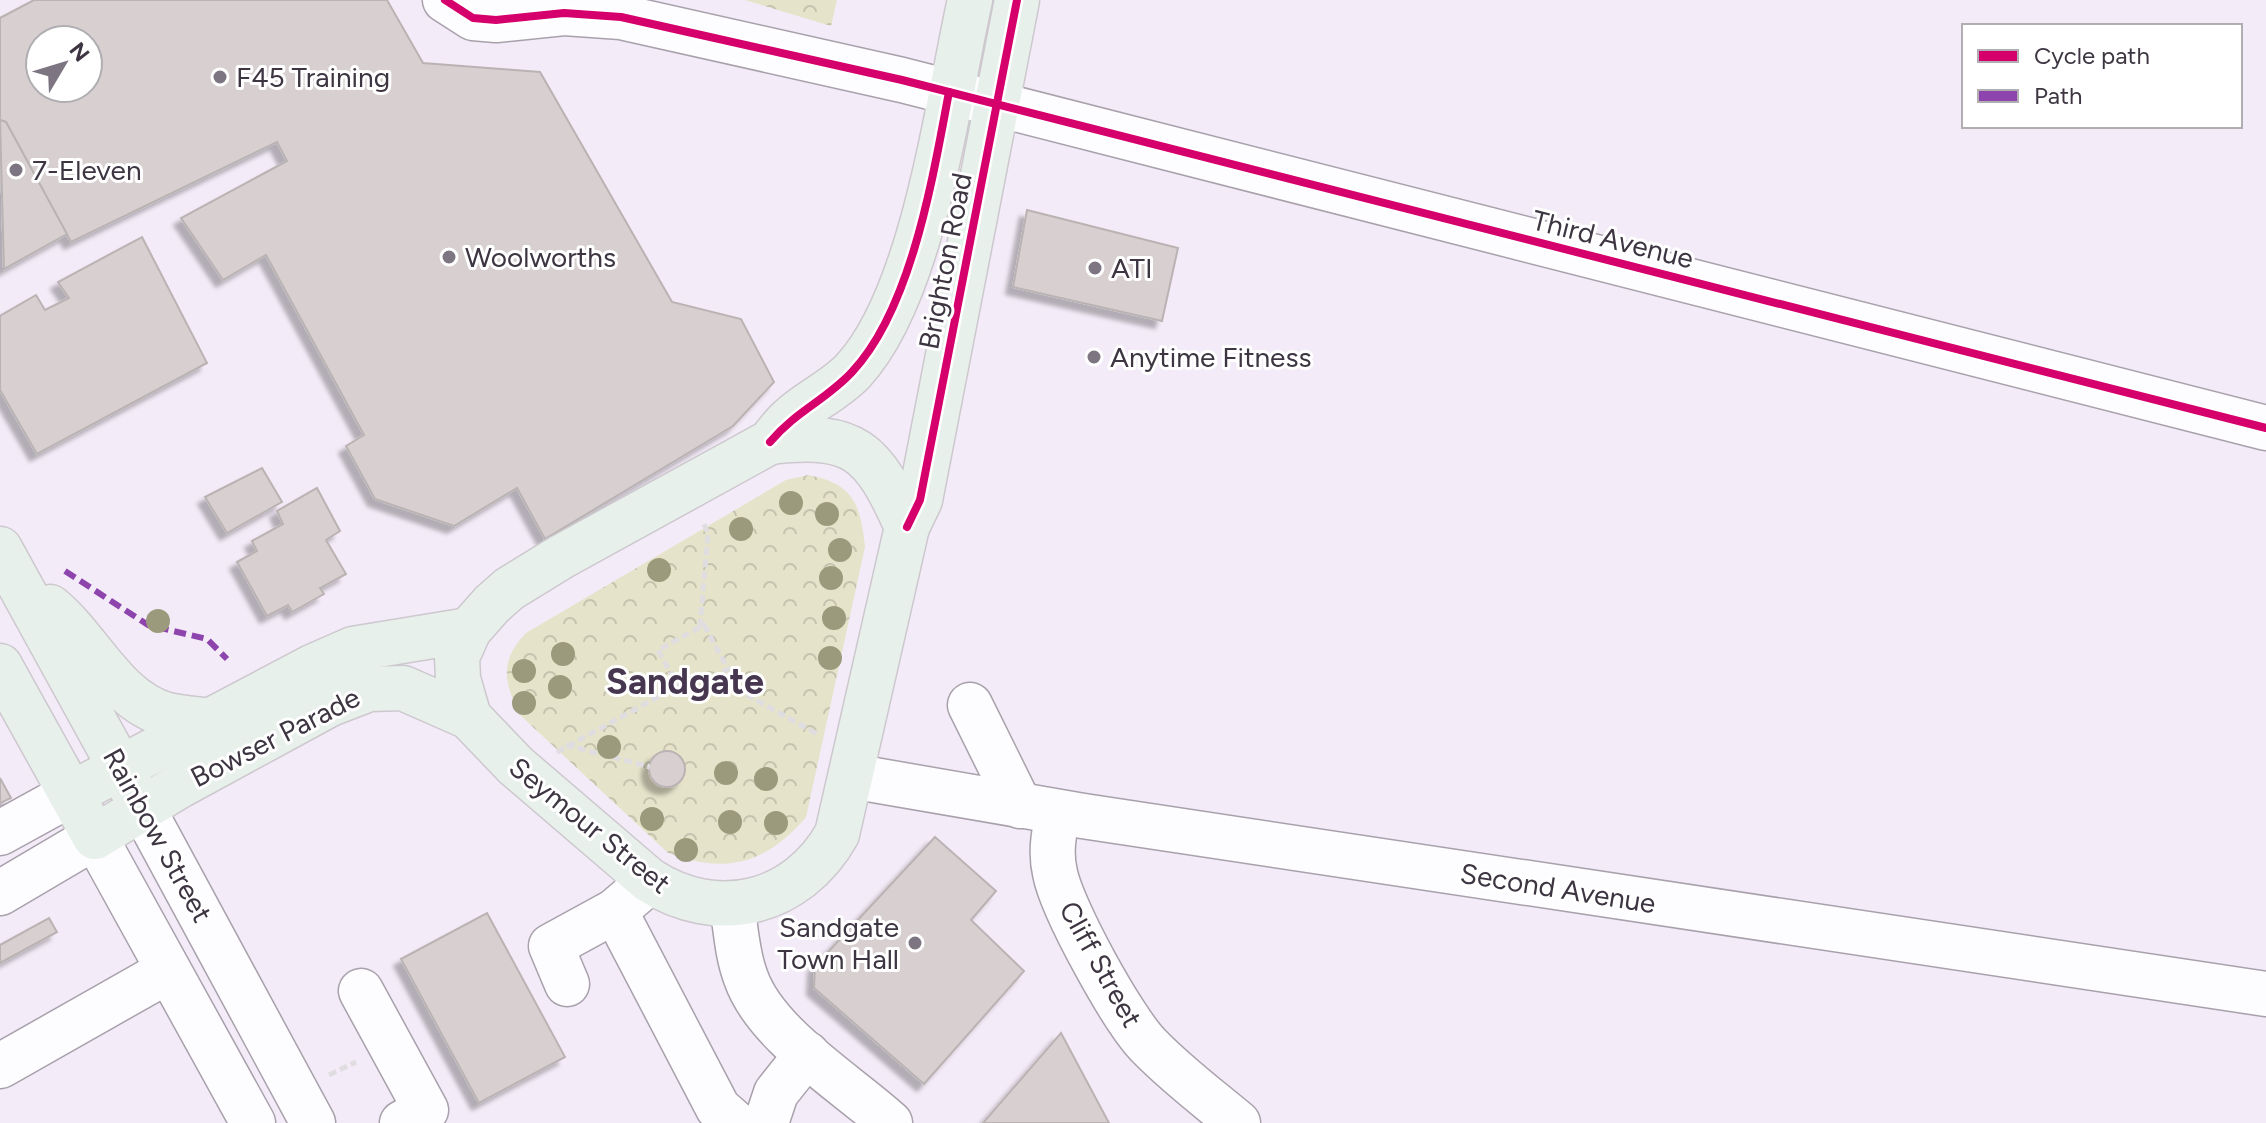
<svg xmlns="http://www.w3.org/2000/svg" width="2266" height="1123" viewBox="0 0 2266 1123" font-family="Figtree,sans-serif">
	<defs>
		<pattern id="forest-crowns" width="20" height="18" patternUnits="userSpaceOnUse" patternTransform="scale(2)"><rect width="20" height="18" fill="#e5e3c9"/><path d="M2 6a3 3 0 1 1 6 0M12 15a3 3 0 1 1 6 0" fill="none" stroke="#c5c3ae"/></pattern>
		<filter id="shadow"><feDropShadow dx="-7" dy="7" stdDeviation="2" flood-color="#0004"/></filter>
	</defs>
	<rect width="100%" height="100%" fill="#f3ebf7"/>
	<g fill="url(#forest-crowns)">
		<path d="M745,0H837L831,26Z"/>
		<path d="M808,475C854,484 860,504 865,547L806,817C765,865 726,874 668,853L520,715C504,682 499,661 526,633L786,480Z"/>
	</g>
	<g fill="#d8d0d0" stroke="#bab3b3" stroke-width="2" fill-rule="evenodd" filter="url(#shadow)">
		<path d="M34,0H387L423,63L540,72L672,302L741,319L774,382L733,426L545,539L517,488L454,526L375,499L346,446L364,435L266,255L223,280L181,218L287,161L277,142L71,242L6,122L0,120V18ZM40,40H88V88H40Z"/>
		<path d="M0,120L6,122L67,234L4,269Z"/>
		<path d="M1027,210L1178,248L1162,321L1013,287Z"/>
		<path d="M142,237L207,363L37,454L0,390V316L36,295L45,310L69,298L58,282Z"/>
		<path d="M262,468L282,502L227,533L205,497Z"/>
		<path d="M317,488L340,531L326,540L346,574L320,588L324,594L292,612L288,605L267,616L237,562L257,551L252,541L283,524L277,511Z"/>
		<circle cx="667" cy="769" r="18"/>
		<path d="M0,778L11,798L0,803Z"/>
		<path d="M935,837L996,891L971,920L1024,971L924,1084L814,988L815,966Z"/>
		<path d="M487,913L565,1057L479,1103L401,959Z"/>
		<path d="M49,918L57,932L0,963V945Z"/>
		<path d="M1061,1033L1109,1123H983Z"/>
	</g>
	<g fill="none" stroke-linecap="round" stroke-linejoin="round">
		<defs>
			<g id="minor">
				<path d="M445,0L473,18L496,20L564,13L621,17L902,80L2266,428"/>
				<path d="M970,705L1020,806"/>
				<path d="M851,776L1083,816L2266,994"/>
				<path d="M142,807L313,1123"/>
				<path d="M1058,812C1054,833 1050,852 1055,873C1062,909 1123,1020 1149,1046C1176,1074 1208,1098 1238,1123"/>
				<path d="M0,833L71,794"/>
				<path d="M0,893L95,837L253,1123"/>
				<path d="M732,905C736,929 737,955 746,978C766,1035 846,1083 890,1123"/>
				<path d="M615,911L718,1108L735,1123"/>
				<path d="M567,984L551,946L615,911L636,893"/>
				<path d="M361,991L426,1110L402,1123"/>
				<path d="M0,1066L166,972"/>
				<path d="M766,1123L776,1093L807,1054"/>
			</g>
			<g id="major">
				<path d="M770,442C856,432 873,451 907,527"/>
				<path d="M0,549L133,791"/>
				<path d="M50,607C90,639 114,700 167,715C180,718 196,719 210,721"/>
				<path d="M0,666L95,837L181,785L330,704L369,689L403,688L469,717L516,766L649,880C717,924 797,905 837,834L907,527L920,500L1017,0"/>
				<path d="M469,717L458,679L457,657L469,630L492,604L509,589L561,557L770,442C776,435 782,426 790,419C809,401 834,391 853,371C924,294 947,103 970,0"/>
				<path d="M71,794L312,667L353,649L469,630"/>
			</g>
		</defs>
		<use href="#minor" stroke="#a8a1ac" stroke-width="47"/>
		<use href="#major" stroke="#cdc8ce" stroke-width="47"/>
		<g stroke="#dfdde0" stroke-width="5" stroke-dasharray="8 4" stroke-linecap="butt">
			<path d="M704,625L728,669L682,694L658,650Z"/>
			<path d="M700,627L708,533L703,522"/>
			<path d="M715,677L819,735"/>
			<path d="M566,745L650,767"/>
			<path d="M557,752L678,686"/>
			<path d="M329,1075L356,1062"/>
		</g>
		<use href="#minor" stroke="#fdfcfe" stroke-width="44"/>
		<use href="#major" stroke="#e8f0eb" stroke-width="44"/>
		<path stroke="#8e44ad" stroke-width="6" stroke-dasharray="12 6" stroke-linecap="butt" d="M65,571L148,625L207,639L227,659"/>
		<defs>
			<g id="cycleway">
				<path d="M445,0L473,18L496,20L564,13L621,17L902,80L2266,428"/>
				<path d="M770,442C796,411 826,400 852,372C912,308 933,176 949,92"/>
				<path d="M907,527L920,500L1017,0"/>
			</g>
		</defs>
		<use href="#cycleway" stroke="#fff" stroke-width="13"/>
		<use href="#cycleway" stroke="#d6006c" stroke-width="8"/>
	</g>
	<g fill="#9c9a7c">
		<circle cx="791" cy="503" r="12"/>
		<circle cx="827" cy="514" r="12"/>
		<circle cx="741" cy="529" r="12"/>
		<circle cx="840" cy="550" r="12"/>
		<circle cx="659" cy="570" r="12"/>
		<circle cx="831" cy="578" r="12"/>
		<circle cx="834" cy="618" r="12"/>
		<circle cx="158" cy="621" r="12"/>
		<circle cx="563" cy="654" r="12"/>
		<circle cx="830" cy="658" r="12"/>
		<circle cx="524" cy="671" r="12"/>
		<circle cx="560" cy="687" r="12"/>
		<circle cx="524" cy="703" r="12"/>
		<circle cx="609" cy="747" r="12"/>
		<circle cx="726" cy="773" r="12"/>
		<circle cx="766" cy="779" r="12"/>
		<circle cx="652" cy="819" r="12"/>
		<circle cx="730" cy="822" r="12"/>
		<circle cx="776" cy="823" r="12"/>
		<circle cx="686" cy="850" r="12"/>
	</g>
	<g fill="#7d7581" stroke="#fff" stroke-width="3">
		<circle cx="220" cy="77" r="8"/>
		<circle cx="16" cy="170" r="8"/>
		<circle cx="449" cy="257" r="8"/>
		<circle cx="1095" cy="268" r="8"/>
		<circle cx="1094" cy="357" r="8"/>
		<circle cx="915" cy="943" r="8"/>
	</g>
	<g text-anchor="middle" dominant-baseline="central" stroke-width="6" stroke-linejoin="round" paint-order="stroke">
		<g font-size="28" fill="#3d3541" stroke="#fff" text-anchor="start">
			<text x="236" y="77">F45 Training</text>
			<text x="32" y="170">7-Eleven</text>
			<text x="465" y="257">Woolworths</text>
			<text x="1111" y="268">ATI</text>
			<text x="1110" y="357">Anytime Fitness</text>
			<text x="899" y="927" text-anchor="end">Sandgate<tspan x="899" dy="32">Town Hall</tspan></text>
		</g>
		<g font-size="28" fill="#3d3541" stroke="#fff">
			<text transform="translate(1613 239) rotate(14)">Third Avenue</text>
			<text transform="translate(945 261) rotate(-79)">Brighton Road</text>
			<text transform="translate(275 737) rotate(-27)">Bowser Parade</text>
			<text transform="translate(590 825) rotate(39)">Seymour Street</text>
			<text transform="translate(158 835) rotate(61)">Rainbow Street</text>
			<text transform="translate(1558 888) rotate(9)">Second Avenue</text>
			<text transform="translate(1101 964) rotate(61)">Cliff Street</text>
		</g>
		<g font-size="36" font-weight="bold" fill="#46364f" stroke="#fff">
			<text x="685" y="681">Sandgate</text>
		</g>
	</g>
	<rect x="1962" y="24" width="280" height="104" fill="#ffffff" stroke="#b1aeb3" stroke-width="2"/>
	<rect x="1978" y="50" width="40" height="12" fill="#d6006c" stroke="#b1aeb3" stroke-width="2"/>
	<text x="2034" y="64" font-size="24" fill="#3d3541">Cycle path</text>
	<rect x="1978" y="90" width="40" height="12" fill="#8e44ad" stroke="#b1aeb3" stroke-width="2"/>
	<text x="2034" y="104" font-size="24" fill="#3d3541">Path</text>
	<g transform="translate(64 64) rotate(52)"><circle r="38" fill="#ffffff" stroke="#b1aeb3" stroke-width="2"/>
	<path d="M0-6L14 30L0 20L-14 30Z" fill="#7d7581"/>
	<text y="-12" font-size="22" font-weight="bold" text-anchor="middle" fill="#3d3541">N</text>
	</g>
</svg>
